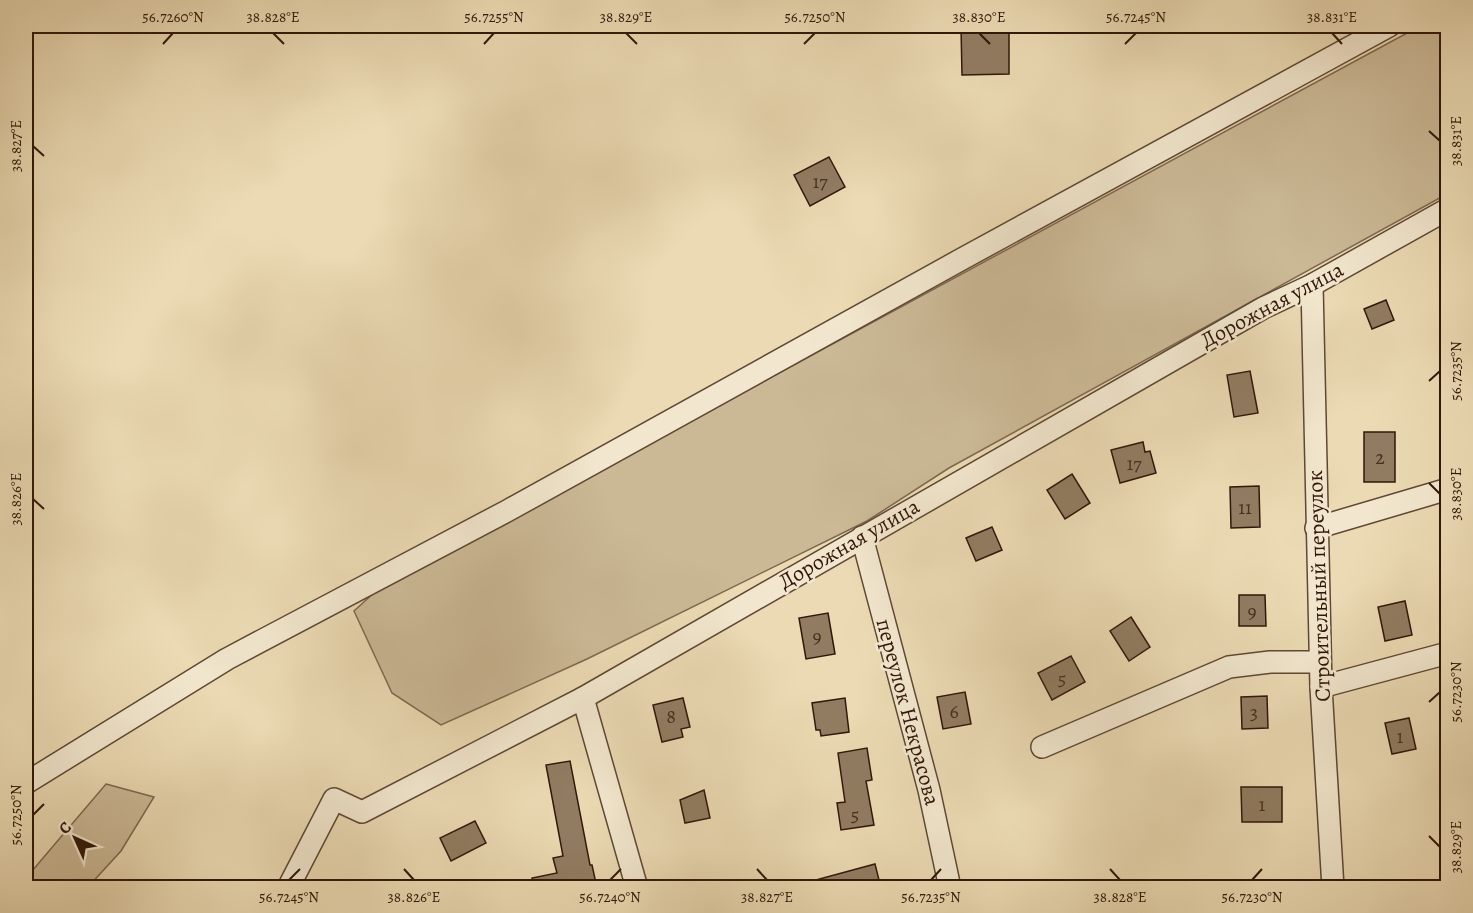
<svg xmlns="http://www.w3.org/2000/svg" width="1473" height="913" viewBox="0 0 1473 913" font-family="Alegreya,serif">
	<rect width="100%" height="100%" fill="#ebdab3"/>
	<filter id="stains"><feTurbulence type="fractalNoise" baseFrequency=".00333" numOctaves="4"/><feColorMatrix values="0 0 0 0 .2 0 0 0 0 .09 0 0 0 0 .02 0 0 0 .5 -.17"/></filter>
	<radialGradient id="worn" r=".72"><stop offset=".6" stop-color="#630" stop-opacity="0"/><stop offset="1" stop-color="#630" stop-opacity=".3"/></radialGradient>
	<g fill="#cbb996" stroke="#7e6850" stroke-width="1.5">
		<path d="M1420,26H1447V194L949,468L867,521L587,659L441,725L392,693L354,611L376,591Z"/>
		<path d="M106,784L154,797L121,851L88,887H26V878Z"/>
	</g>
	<g fill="#917c62" stroke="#30170a" stroke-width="1.5">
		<path d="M1009,27V74L962,75L961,28Z"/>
		<path d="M829,157L845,187L810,206L794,175Z"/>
		<path d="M1386,300L1394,320L1372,329L1364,309Z"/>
		<path d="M1250,371L1258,413L1234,417L1227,375Z"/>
		<rect x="1364" y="432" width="31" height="50"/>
		<path d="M1143,442L1145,452L1150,451L1156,473L1120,483L1111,450Z"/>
		<path d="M1072,474L1090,503L1065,519L1047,490Z"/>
		<path d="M1259,486L1260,527L1231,528L1230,487Z"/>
		<path d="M992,527L1002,550L976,561L966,538Z"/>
		<path d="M1239,595H1265L1266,626H1239Z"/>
		<path d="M1405,601L1412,635L1385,641L1378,607Z"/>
		<path d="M828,613L835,654L806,659L799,618Z"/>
		<path d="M1131,617L1150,647L1129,661L1110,631Z"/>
		<path d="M1071,656L1085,682L1052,700L1038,673Z"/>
		<path d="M965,692L971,724L943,729L937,697Z"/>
		<path d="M1267,696L1268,728L1242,729L1241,697Z"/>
		<path d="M683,698L690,727L681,729L683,737L662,742L653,705Z"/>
		<path d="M845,698L849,732L821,736L820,730H816L812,703Z"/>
		<path d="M1409,718L1416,749L1392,754L1385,723Z"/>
		<path d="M867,748L872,780L866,781L874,825L841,830L837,803L845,802L838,753Z"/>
		<path d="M570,761L590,865H592L597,888H533L532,878L557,873L553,858L563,856L546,765Z"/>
		<path d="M1241,787H1282V822H1242Z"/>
		<path d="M704,790L710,818L685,823L680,800Z"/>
		<path d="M475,821L486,843L451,861L440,838Z"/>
		<path d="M875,864L881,888H813L812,881Z"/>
	</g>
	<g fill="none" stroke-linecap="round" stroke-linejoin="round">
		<defs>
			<g id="minor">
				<path d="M1312,285L1321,687L1333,888"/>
				<path d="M1316,528L1448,489"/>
				<path d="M862,537L929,790L950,888"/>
				<path d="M1321,687L1448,653"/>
				<path d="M583,698L637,888"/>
				<path d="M1042,747L1229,667L1270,662H1320"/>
				<path d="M26,783L227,659L507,511L962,259L1389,26"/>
				<path d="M288,888L334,799L362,812L583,698L1263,308L1312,285L1448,209"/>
			</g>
		</defs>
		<use href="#minor" stroke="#5f4834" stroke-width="24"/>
		<use href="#minor" stroke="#f2e7ce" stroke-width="21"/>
	</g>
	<path fill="none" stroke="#30170a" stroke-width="2" d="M273,33L284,44M626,33L637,44M979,33L990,44M1332,33L1342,44M163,44L173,33M484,44L494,33M804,44L815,33M1125,44L1136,33M1429,131L1440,141M33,146L44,156M1429,381L1440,371M1429,483L1440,494M33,499L44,509M1429,702L1440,692M33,815L44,804M1429,836L1440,847M404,869L414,880M757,869L767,880M1110,869L1120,880M289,880L300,869M610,880L621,869M931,880L941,869M1252,880L1262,869"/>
	<g text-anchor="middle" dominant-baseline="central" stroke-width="5" stroke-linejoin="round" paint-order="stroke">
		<g font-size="20" fill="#483020">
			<text x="820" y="181">17</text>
			<text x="1380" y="457">2</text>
			<text x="1134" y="463">17</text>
			<text x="1245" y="507">11</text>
			<text x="1252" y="611">9</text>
			<text x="817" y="636">9</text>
			<text x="1062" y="678">5</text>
			<text x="954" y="711">6</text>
			<text x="1254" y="712">3</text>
			<text x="671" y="716">8</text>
			<text x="1400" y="736">1</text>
			<text x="1262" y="804">1</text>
			<text x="855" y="814">5</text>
		</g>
		<g font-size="22" fill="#30170a" stroke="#f2e7ce">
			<text transform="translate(1272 305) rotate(-28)">Дорожная улица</text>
			<text transform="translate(849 544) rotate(-30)">Дорожная улица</text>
			<text transform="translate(1319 586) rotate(-92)">Строительный переулок</text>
			<text transform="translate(908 712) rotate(75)">переулок Некрасова</text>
		</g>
	</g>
	<rect width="1473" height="913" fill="none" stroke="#ebdab3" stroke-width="66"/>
	<g transform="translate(75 838) rotate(315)" stroke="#f2e7ce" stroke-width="4.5" paint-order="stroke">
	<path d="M0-4.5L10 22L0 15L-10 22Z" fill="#30170a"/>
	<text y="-9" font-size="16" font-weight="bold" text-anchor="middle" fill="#30170a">С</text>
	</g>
	<rect x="33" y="33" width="1407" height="847" fill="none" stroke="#30170a" stroke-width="2"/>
	<g font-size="15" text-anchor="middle" fill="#30170a">
		<text x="173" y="22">56.7260°N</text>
		<text x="273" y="22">38.828°E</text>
		<text x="494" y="22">56.7255°N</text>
		<text x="626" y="22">38.829°E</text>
		<text x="815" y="22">56.7250°N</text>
		<text x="979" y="22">38.830°E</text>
		<text x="1136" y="22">56.7245°N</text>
		<text x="1332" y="22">38.831°E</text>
		<text transform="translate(1456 141) rotate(-90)" y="5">38.831°E</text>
		<text transform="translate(16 146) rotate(-90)" y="5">38.827°E</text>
		<text transform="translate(1456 371) rotate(-90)" y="5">56.7235°N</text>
		<text transform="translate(1456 494) rotate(-90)" y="5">38.830°E</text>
		<text transform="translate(16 499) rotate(-90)" y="5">38.826°E</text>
		<text transform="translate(1456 692) rotate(-90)" y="5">56.7230°N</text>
		<text transform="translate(16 815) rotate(-90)" y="5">56.7250°N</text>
		<text transform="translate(1456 847) rotate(-90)" y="5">38.829°E</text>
		<text x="289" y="902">56.7245°N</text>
		<text x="414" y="902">38.826°E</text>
		<text x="610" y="902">56.7240°N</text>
		<text x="767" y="902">38.827°E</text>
		<text x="931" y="902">56.7235°N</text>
		<text x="1120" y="902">38.828°E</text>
		<text x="1252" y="902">56.7230°N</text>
	</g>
	<rect width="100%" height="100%" filter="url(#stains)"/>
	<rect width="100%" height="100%" fill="url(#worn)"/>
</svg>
